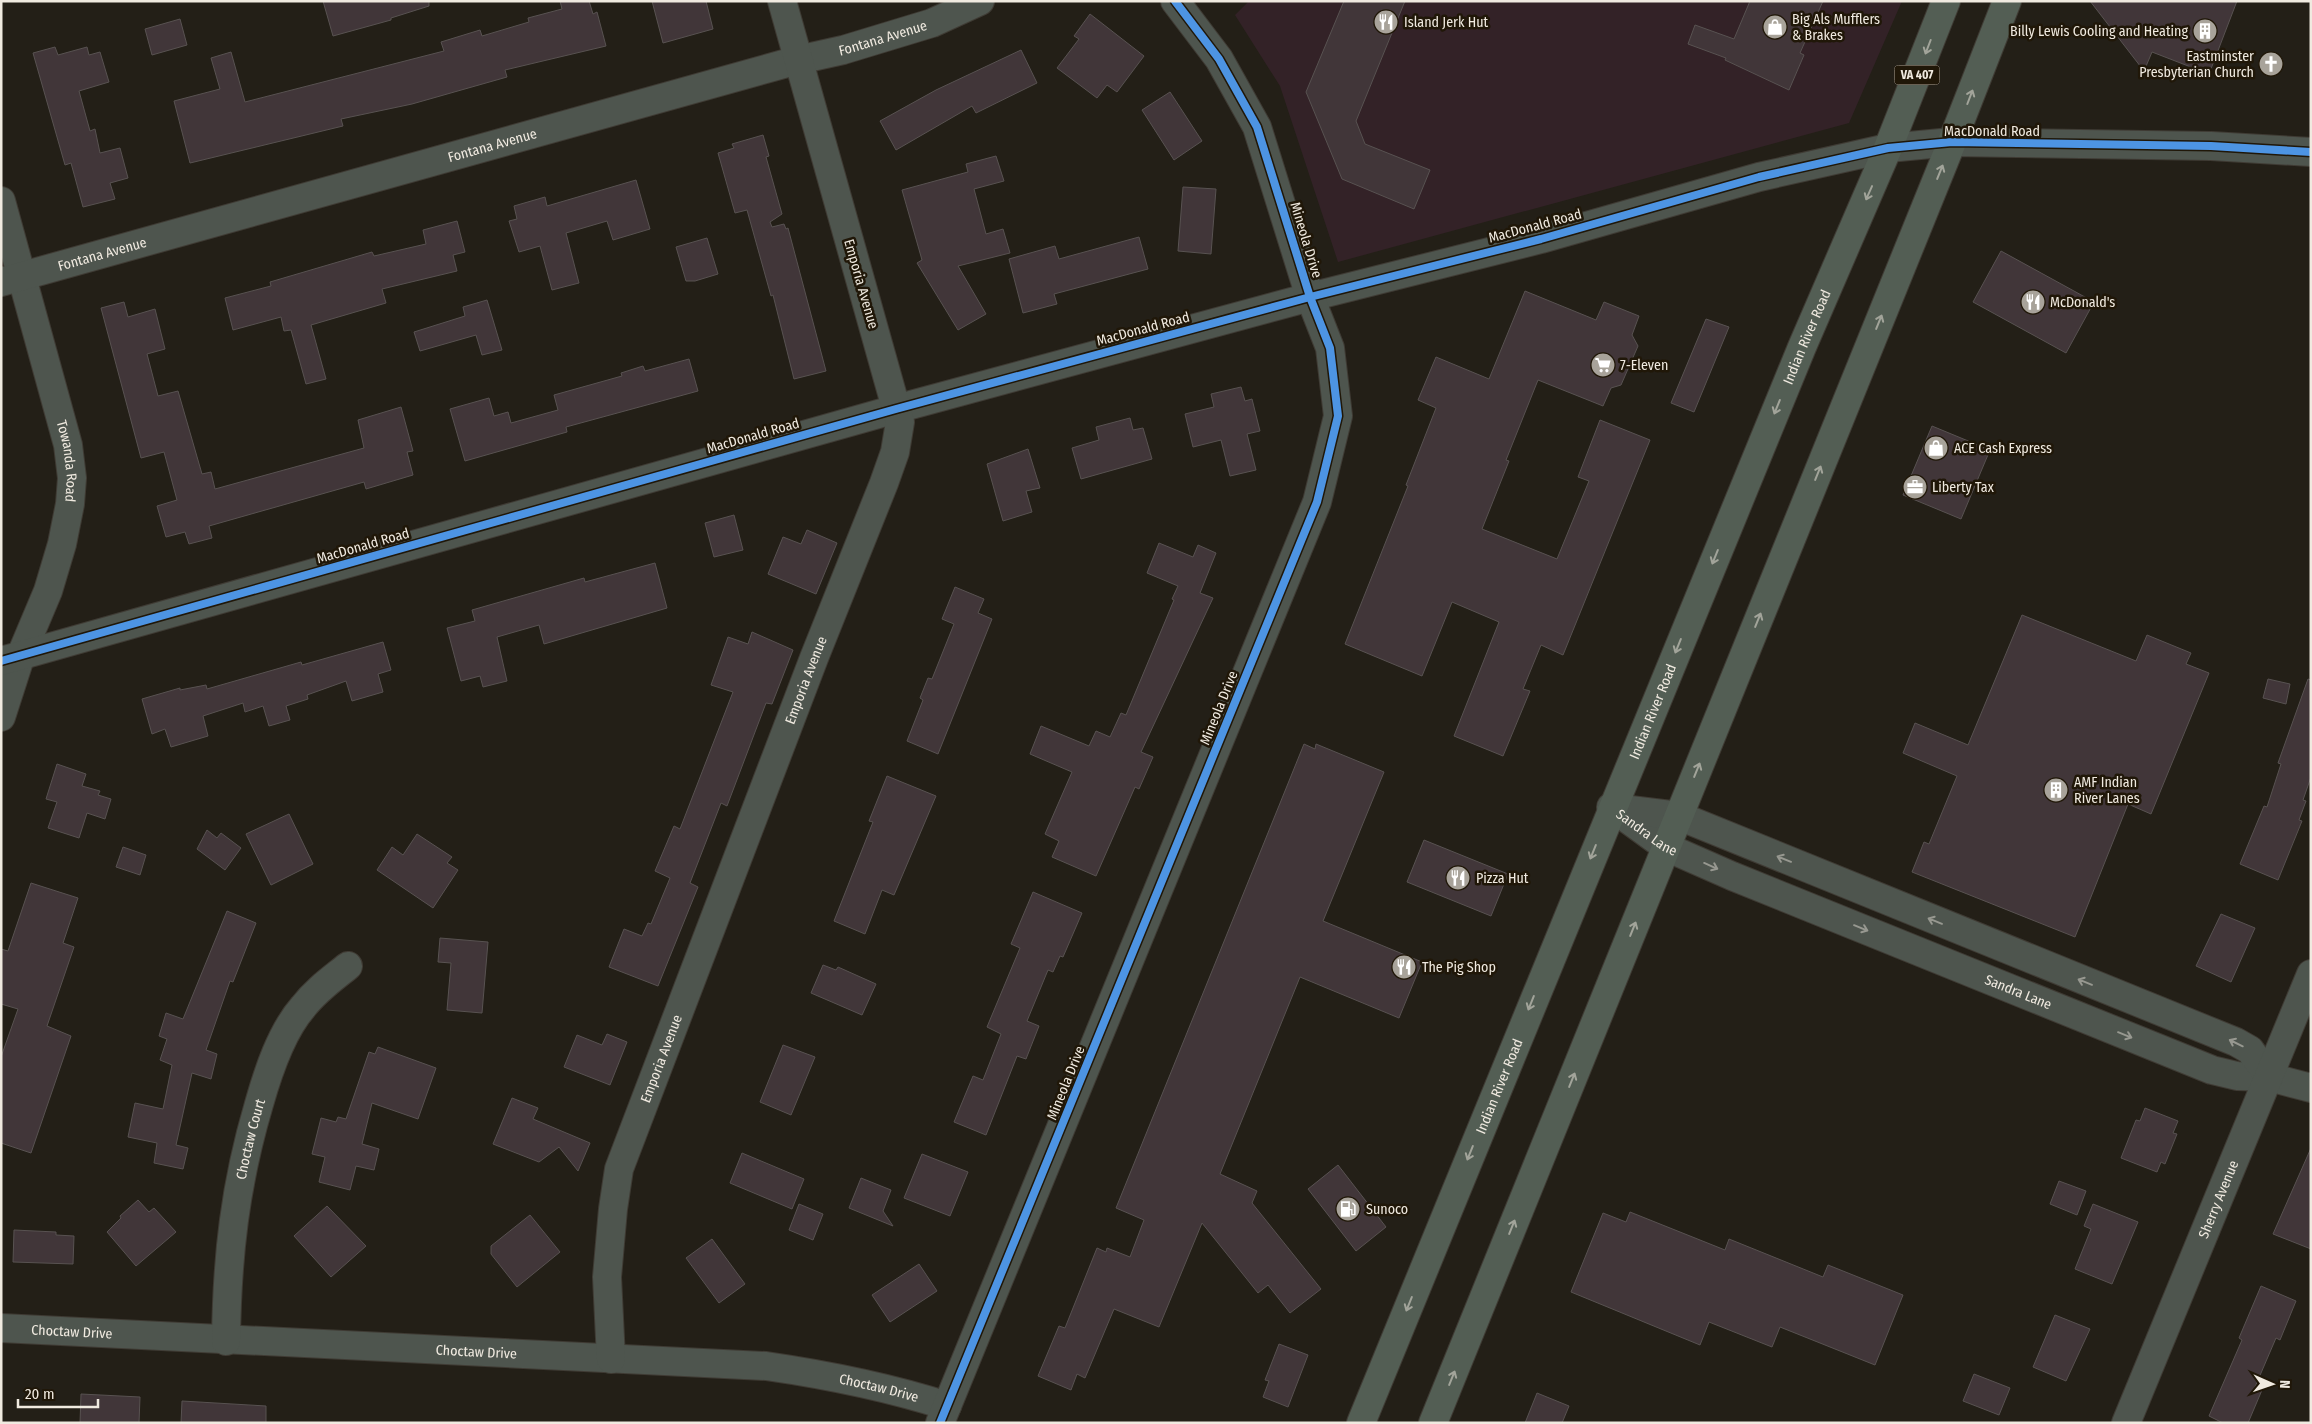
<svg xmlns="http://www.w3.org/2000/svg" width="2312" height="1424" viewBox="0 0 2312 1424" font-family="'Fira Sans Condensed',sans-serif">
	<rect width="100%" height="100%" fill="#231f17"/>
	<path fill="#332227" d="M1249,1H1902L1849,123L1338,262L1280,86L1235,15Z"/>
	<g fill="#413639" stroke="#585251">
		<path d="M323,1H429V6L391,18V20L333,36Z"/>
		<path d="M560,1H589L593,14L597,12L606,46L505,70L507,77L412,104L341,119L343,126L190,163L174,101L220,89L211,58L231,52L245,102L444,51L441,42L480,30L482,36L529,22L528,18L562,9Z"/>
		<path d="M652,1H706L713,29L663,43Z"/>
		<path d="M1344,1H1405L1356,121L1365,144L1430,170L1414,209L1342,179L1306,92Z"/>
		<path d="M1750,1H1823L1800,53L1804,55L1789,90L1725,60L1726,58L1688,44L1695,25L1734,39Z"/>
		<path d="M2090,1H2237L2209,74L2152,52L2144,71Z"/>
		<path d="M1090,14L1144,56L1117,92L1107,85L1097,98L1057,68L1079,39L1074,36Z"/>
		<path d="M180,19L187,45L152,55L145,29Z"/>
		<path d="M55,47L58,55L87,47L89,55L100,52L109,82L79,91L90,131L95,129L100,153L120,148L128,178L110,183L115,199L83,207L71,163L65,165L33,53Z"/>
		<path d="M1021,50L1037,83L976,113L972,106L896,150L880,121L936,90Z"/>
		<path d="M1170,92L1202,141L1174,160L1142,110Z"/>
		<path d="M763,135L769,156L766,157L782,214L770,222L772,227L784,224L786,229L788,228L826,371L794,379L773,295L771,296L747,210L735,213L718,153L734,148L732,144Z"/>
		<path d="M996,156L1004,181L974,189L986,234L1003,229L1010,253L958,266L986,314L958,330L917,263L922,260L902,190L968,172L966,164Z"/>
		<path d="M636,180L650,229L613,240L607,221L566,233L579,283L552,290L540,246L519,252L509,221L517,219L514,206L545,197L547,206Z"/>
		<path d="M1183,187L1216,189L1211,254L1178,251Z"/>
		<path d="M457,221L465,252L453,255L457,271L382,289L386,303L311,325L326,379L306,384L291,330L284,331L281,317L233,330L225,298L271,286L270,282L372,252L374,256L426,244L423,230Z"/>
		<path d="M1139,237L1148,269L1054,294L1057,304L1023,313L1009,259L1055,246L1059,259Z"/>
		<path d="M707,238L718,274L695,281H686L676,247Z"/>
		<path d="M2001,251L2094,302L2066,353L1973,302Z"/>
		<path d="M1525,291L1596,320L1604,302L1639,316L1632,335L1638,346L1621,385L1611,388L1603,406L1538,380L1506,460L1509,461L1482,529L1557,559L1589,481L1578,477L1600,420L1650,440L1563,655L1541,645L1523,689L1530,691L1503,756L1454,736L1499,622L1452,602L1422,676L1345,644L1408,486L1406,485L1436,408L1418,400L1436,357L1489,379Z"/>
		<path d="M487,300L502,350L482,355L476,335L420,351L414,332L465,316L463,307Z"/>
		<path d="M124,302L128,317L155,309L165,349L147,354L158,396L178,391L202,474L211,472L215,489L364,448L358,420L401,407L413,451L407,452L413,475L366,489L364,482L209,526L212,538L189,544L185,532L166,537L157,506L177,500L164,452L141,458L101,308Z"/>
		<path d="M1706,319L1729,327L1694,412L1671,403Z"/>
		<path d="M689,359L698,391L566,427L567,432L465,461L450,409L489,398L494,416L508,412L511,423L558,410L554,395L622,376L621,373L643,366L645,371Z"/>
		<path d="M1241,387L1245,401L1252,399L1260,431L1247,434L1256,470L1230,476L1221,440L1193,447L1185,414L1214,407L1211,394Z"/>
		<path d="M1130,418L1133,430L1143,428L1152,459L1081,479L1072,448L1099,440L1096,427Z"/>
		<path d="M1932,426L1990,450L1961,519L1903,495Z"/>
		<path d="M1028,449L1040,488L1026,491L1032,512L1003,521L987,464Z"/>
		<path d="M734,515L743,550L714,557L705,523Z"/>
		<path d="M807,530L837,543L816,594L768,574L783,537L801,544Z"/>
		<path d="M1159,543L1193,557L1198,545L1216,553L1200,593L1213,598L1141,752L1153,757L1139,789L1135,787L1096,876L1052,857L1059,841L1045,834L1072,772L1030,754L1041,726L1089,746L1096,731L1110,737L1121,713L1126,715L1174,600L1172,599L1178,586L1147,573Z"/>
		<path d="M655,563L667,608L544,644L539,625L497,637L507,681L483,687L480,676L461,681L447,628L475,621L472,610L584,578L585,582Z"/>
		<path d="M955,587L984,599L978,613L992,619L938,754L907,741L923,700L920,698L928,678L932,679L954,624L942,619Z"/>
		<path d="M2022,615L2136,661L2147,635L2191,653L2186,664L2209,673L2151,814L2128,804L2075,937L1912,872L1924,842L1929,844L1957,776L1903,753L1915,723L1968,745Z"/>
		<path d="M752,632L793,650L772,704L766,703L727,806L721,803L690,883L698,887L658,986L609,967L624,929L642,936L648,923L651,924L670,878L655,871L674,826L680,829L733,692L711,685L728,637L748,644Z"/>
		<path d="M383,642L391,670L378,674L383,692L352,701L346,681L307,695L308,699L286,706L290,720L269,726L263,706L245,712L243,703L203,716L208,736L171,747L165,729L152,734L142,699L180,688V690L206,685L207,689L301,662L302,665Z"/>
		<path d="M2268,679L2290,684L2286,704L2263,698Z"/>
		<path d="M2308,679L2311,680V777L2303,800L2306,801L2299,820L2302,821L2278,880L2240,864L2264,806L2267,807L2281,764L2278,763Z"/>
		<path d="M1304,744L1315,749L1316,744L1384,772L1323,921L1422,962L1399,1018L1300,977L1220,1174L1257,1191L1252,1203L1321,1289L1290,1313L1268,1285L1258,1293L1202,1223L1159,1327L1114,1309L1085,1378L1077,1374L1071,1390L1038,1376L1059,1326L1065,1328L1097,1248L1106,1252L1107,1248L1130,1257L1144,1220L1116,1208Z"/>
		<path d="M57,764L86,774L82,786L100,791L98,795L111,799L105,819L87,813L79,838L48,828L57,802L46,799Z"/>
		<path d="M887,776L936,796L894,895L882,890L865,934L834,921L873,822L869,821Z"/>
		<path d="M289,814L313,864L271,885L246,834Z"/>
		<path d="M207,830L217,838L221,833L241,848L225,870L197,849Z"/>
		<path d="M417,834L452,857L447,863L458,870L433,908L377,870L392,847L403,855Z"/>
		<path d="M1424,840L1508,874L1491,916L1407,882Z"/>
		<path d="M123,847L146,855L140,875L116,867Z"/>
		<path d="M31,883L78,898L63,943L74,947L47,1026L71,1036L31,1153L1,1143V1057L18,1009L1,1004V949L8,951Z"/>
		<path d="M1033,892L1082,913L1063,957L1060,956L1053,972L1048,970L1027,1021L1039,1026L1026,1059L1017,1056L986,1135L954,1122L973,1076L983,1080L1001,1034L987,1027L1020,948L1011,944Z"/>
		<path d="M227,911L256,923L233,982L230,981L206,1050L217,1054L211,1079L192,1073L176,1145L188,1148L183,1169L154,1163L157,1143L128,1137L135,1103L163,1109L172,1065L160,1060L167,1039L159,1036L166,1013L183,1019Z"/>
		<path d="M2221,914L2255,928L2231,982L2196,966Z"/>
		<path d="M440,938L488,942L482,1013L447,1010L451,963L438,962Z"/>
		<path d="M823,965L836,970L838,967L876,984L862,1015L811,993Z"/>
		<path d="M607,1034L627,1042L610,1085L564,1067L577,1035L602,1045Z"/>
		<path d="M783,1045L815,1057L791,1115L760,1102Z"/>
		<path d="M378,1047L436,1068L418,1119L372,1103L362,1144L379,1149L374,1170L356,1166L350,1190L319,1182L325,1157L312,1154L321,1118L336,1122L338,1117L346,1119L369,1052L375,1054Z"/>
		<path d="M512,1098L538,1108L533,1119L590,1143L578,1171L559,1147L539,1162L493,1144Z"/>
		<path d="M2145,1108L2178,1121L2173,1133L2177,1134L2165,1164L2161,1162L2157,1172L2121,1158L2136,1120L2140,1121Z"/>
		<path d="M2311,1148V1249L2273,1234Z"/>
		<path d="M742,1153L804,1179L792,1209L730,1183Z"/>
		<path d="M922,1154L968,1172L950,1216L904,1198Z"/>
		<path d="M1338,1165L1386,1227L1356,1251L1308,1189Z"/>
		<path d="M861,1178L891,1190L883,1211L893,1226L849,1208Z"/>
		<path d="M2059,1181L2086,1191L2077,1215L2050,1204Z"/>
		<path d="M138,1200L149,1212L154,1208L176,1232L136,1266L107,1232L121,1218L120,1216Z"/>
		<path d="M799,1204L823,1214L813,1240L789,1230Z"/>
		<path d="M2093,1204L2138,1222L2112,1284L2075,1269L2091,1229L2084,1226Z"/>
		<path d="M327,1206L366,1246L331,1277L294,1236Z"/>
		<path d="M1630,1212L1725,1250L1729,1239L1823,1277L1828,1265L1903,1295L1875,1365L1780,1327L1772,1347L1709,1322L1700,1345L1571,1292L1603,1213L1626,1222Z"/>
		<path d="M530,1215L560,1252L517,1287L491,1254V1246Z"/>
		<path d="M14,1230L56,1232V1235L74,1236L73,1264L13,1262Z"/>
		<path d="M712,1239L745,1284L719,1303L686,1258Z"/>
		<path d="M919,1264L937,1291L890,1322L872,1295Z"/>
		<path d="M2261,1286L2296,1301L2280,1340L2276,1338L2255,1387L2262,1390L2248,1423H2223L2209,1416L2242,1340L2239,1338Z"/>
		<path d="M2055,1315L2090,1329L2066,1381L2033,1367Z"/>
		<path d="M1279,1344L1308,1355L1288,1407L1263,1397L1269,1381L1265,1380Z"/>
		<path d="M1974,1374L2010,1388L1999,1415L1963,1401Z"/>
		<path d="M1537,1393L1569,1406L1562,1423H1525Z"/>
		<path d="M81,1394L140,1397L139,1423H80Z"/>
		<path d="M182,1401L266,1406V1423H181Z"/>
	</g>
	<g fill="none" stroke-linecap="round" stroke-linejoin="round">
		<defs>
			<g id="minor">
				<path id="s1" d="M1,201L68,445L72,478L70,504L62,544L48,591L21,655L1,717"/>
				<path id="s2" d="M1,282L798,60L843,50L932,23L980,1"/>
				<path d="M1,661L896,409L1310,297L1541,239L1759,177L1888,148L1952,142L2211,146L2311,152"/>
				<path id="s3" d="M1611,807L1666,847L1732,876L2212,1070L2237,1076L2269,1077L2311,1088"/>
				<path d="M1614,808L1679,816L2236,1042L2250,1050L2269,1077"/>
				<path id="s4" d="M1,1328L766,1366C828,1375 888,1387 947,1406"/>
				<path id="s5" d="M226,1341C227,1256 235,1185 259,1104C268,1072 281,1032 303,1007C316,990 332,979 348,966"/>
				<path id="s6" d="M611,1359L607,1277L613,1209L619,1169L814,658L884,483L895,452L900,422L782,1"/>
				<path d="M940,1423L1317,502L1338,416L1330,348L1310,297L1257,127L1219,59L1175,1"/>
				<path id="s7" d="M2126,1423L2311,974"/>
			</g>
			<g id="major">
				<path id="s8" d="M1361,1423L1802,347L1888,148L1946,1"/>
				<path d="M1433,1423L1952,142L2007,1"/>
			</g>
		</defs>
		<use href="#minor" stroke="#3f3b34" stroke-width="30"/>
		<use href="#major" stroke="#3f3b34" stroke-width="30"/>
		<use href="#minor" stroke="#4e554e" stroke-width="28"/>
		<use href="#major" stroke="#535e54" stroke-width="28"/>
		<defs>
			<g id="cycleway">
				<path d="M1,661L896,409L1310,297L1541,239L1759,177L1888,148L1952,142L2211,146L2311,152"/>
				<path d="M940,1423L1317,502L1338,416L1330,348L1310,297L1257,127L1219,59L1175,1"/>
			</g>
		</defs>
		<use href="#cycleway" stroke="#201708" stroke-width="11"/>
		<use href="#cycleway" stroke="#4d94e3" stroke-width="8"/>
	</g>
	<defs><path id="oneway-shaft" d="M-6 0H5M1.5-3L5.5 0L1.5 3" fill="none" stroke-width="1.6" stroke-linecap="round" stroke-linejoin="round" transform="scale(1.25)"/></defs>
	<g stroke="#a2a49a">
		<use href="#oneway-shaft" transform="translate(1928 47) rotate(111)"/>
		<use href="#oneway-shaft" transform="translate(1970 97) rotate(-69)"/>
		<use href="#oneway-shaft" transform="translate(1940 172) rotate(-68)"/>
		<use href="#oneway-shaft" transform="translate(1869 193) rotate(114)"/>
		<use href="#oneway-shaft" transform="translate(1879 322) rotate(-68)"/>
		<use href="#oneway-shaft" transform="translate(1777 407) rotate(112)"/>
		<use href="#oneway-shaft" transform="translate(1818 473) rotate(-68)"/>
		<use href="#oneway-shaft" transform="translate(1715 557) rotate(112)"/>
		<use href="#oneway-shaft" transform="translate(1758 620) rotate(-68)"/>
		<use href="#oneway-shaft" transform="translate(1678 646) rotate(112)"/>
		<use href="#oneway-shaft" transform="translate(1697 770) rotate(-68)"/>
		<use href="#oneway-shaft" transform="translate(1593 852) rotate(112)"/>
		<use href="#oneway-shaft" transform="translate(1633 929) rotate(-68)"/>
		<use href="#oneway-shaft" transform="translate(1531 1003) rotate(112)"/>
		<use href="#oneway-shaft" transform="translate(1572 1080) rotate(-68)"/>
		<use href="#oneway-shaft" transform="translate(1470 1153) rotate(112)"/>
		<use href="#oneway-shaft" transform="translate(1512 1227) rotate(-68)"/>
		<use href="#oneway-shaft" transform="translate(1409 1304) rotate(112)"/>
		<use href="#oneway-shaft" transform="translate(1452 1378) rotate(-68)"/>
	</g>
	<g stroke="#979890">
		<use href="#oneway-shaft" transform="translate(1784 859) rotate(-158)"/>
		<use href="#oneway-shaft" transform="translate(1711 866) rotate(24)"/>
		<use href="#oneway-shaft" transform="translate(1935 921) rotate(-158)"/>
		<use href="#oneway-shaft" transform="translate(1861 928) rotate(22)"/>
		<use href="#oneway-shaft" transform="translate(2085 982) rotate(-158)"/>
		<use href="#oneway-shaft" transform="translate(2125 1035) rotate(22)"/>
		<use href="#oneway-shaft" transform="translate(2236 1043) rotate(-154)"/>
	</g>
	<defs>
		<symbol id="restaurant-disc" viewBox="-11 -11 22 22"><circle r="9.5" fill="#a8a39a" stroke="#201708"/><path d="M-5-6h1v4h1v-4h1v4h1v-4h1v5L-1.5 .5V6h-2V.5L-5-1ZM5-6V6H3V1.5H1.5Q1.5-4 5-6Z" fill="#fff"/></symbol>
		<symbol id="shop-disc" viewBox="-11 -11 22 22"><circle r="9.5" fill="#a8a39a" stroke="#201708"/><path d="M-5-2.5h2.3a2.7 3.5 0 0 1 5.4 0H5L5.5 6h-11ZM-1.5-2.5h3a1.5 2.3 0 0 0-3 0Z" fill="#fff"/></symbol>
		<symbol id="building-disc" viewBox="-11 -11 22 22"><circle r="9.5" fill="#a8a39a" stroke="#201708"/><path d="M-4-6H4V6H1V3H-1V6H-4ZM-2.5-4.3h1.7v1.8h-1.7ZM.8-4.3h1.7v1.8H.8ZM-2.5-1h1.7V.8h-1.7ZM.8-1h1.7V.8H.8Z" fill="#fff"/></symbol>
		<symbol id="church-disc" viewBox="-11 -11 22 22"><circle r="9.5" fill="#a8a39a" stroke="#201708"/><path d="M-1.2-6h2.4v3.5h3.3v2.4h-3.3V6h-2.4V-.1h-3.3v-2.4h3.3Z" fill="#fff"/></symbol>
		<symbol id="supermarket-disc" viewBox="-11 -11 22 22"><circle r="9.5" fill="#a8a39a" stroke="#201708"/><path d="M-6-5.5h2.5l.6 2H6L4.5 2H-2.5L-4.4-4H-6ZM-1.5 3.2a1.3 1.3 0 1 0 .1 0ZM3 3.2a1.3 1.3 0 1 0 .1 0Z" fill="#fff"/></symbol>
		<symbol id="office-disc" viewBox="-11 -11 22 22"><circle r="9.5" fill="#a8a39a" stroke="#201708"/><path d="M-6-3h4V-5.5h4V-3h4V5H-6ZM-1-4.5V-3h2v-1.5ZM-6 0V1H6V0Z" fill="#fff"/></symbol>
		<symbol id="fuel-disc" viewBox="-11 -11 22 22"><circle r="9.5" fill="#a8a39a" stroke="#201708"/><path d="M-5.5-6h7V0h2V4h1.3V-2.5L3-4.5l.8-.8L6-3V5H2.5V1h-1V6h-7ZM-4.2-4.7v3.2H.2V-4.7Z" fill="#fff"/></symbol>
	</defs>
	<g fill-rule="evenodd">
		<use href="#restaurant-disc" x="1372" y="8" width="28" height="28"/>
		<use href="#shop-disc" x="1761" y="13" width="28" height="28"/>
		<use href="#building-disc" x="2191" y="17" width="28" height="28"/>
		<use href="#church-disc" x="2257" y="50" width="28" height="28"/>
		<use href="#restaurant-disc" x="2019" y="288" width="28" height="28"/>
		<use href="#supermarket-disc" x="1589" y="351" width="28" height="28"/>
		<use href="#shop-disc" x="1922" y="434" width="28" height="28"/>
		<use href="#office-disc" x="1901" y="473" width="28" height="28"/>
		<use href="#building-disc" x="2042" y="776" width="28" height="28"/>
		<use href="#restaurant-disc" x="1444" y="864" width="28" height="28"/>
		<use href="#restaurant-disc" x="1390" y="953" width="28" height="28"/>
		<use href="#fuel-disc" x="1334" y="1195" width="28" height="28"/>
	</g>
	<g text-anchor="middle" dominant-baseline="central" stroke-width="5" stroke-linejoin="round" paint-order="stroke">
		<rect fill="#201708" stroke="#b2ab9f" stroke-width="1" x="1894.5" y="65.5" width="45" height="19" rx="4"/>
		<g font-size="12" font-weight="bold" fill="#f0eae0">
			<text x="1917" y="75">VA 407</text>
		</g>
		<g font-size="14" fill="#f0eae0" stroke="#201708" text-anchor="start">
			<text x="1792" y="19">Big Als Mufflers<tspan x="1792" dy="16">&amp; Brakes</tspan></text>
			<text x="1404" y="22">Island Jerk Hut</text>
			<text x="2188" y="31" text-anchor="end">Billy Lewis Cooling and Heating</text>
			<text x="2254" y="56" text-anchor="end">Eastminster<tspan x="2254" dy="16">Presbyterian Church</tspan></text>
			<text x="2050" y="302">McDonald's</text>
			<text x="1620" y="365">7-Eleven</text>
			<text x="1954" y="448">ACE Cash Express</text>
			<text x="1932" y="487">Liberty Tax</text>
			<text x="2074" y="782">AMF Indian<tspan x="2074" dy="16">River Lanes</tspan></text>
			<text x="1476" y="878">Pizza Hut</text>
			<text x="1422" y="967">The Pig Shop</text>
			<text x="1366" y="1209">Sunoco</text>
		</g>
		<g font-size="14" fill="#f0eae0" stroke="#201708">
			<text stroke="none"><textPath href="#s2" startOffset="915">Fontana Avenue</textPath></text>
			<text x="1992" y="131">MacDonald Road</text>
			<text stroke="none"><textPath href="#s2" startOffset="510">Fontana Avenue</textPath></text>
			<text transform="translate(1535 226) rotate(-15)">MacDonald Road</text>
			<text transform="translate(1306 240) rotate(73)">Mineola Drive</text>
			<text stroke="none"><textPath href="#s2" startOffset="105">Fontana Avenue</textPath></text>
			<text transform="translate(861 284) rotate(74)">Emporia Avenue</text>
			<text transform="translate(1143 329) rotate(-15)">MacDonald Road</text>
			<text stroke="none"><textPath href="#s8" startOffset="1174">Indian River Road</textPath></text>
			<text transform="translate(753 436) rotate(-16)">MacDonald Road</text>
			<text stroke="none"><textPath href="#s1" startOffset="269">Towanda Road</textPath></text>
			<text transform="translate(363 546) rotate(-16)">MacDonald Road</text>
			<text stroke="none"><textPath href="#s6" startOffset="714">Emporia Avenue</textPath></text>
			<text transform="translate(1219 708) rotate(-68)">Mineola Drive</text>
			<text stroke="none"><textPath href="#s8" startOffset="769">Indian River Road</textPath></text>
			<text stroke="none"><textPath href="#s3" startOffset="44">Sandra Lane</textPath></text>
			<text stroke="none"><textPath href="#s3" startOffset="449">Sandra Lane</textPath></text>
			<text stroke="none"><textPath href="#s6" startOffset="309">Emporia Avenue</textPath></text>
			<text transform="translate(1066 1083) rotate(-68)">Mineola Drive</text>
			<text stroke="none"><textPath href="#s8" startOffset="364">Indian River Road</textPath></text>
			<text stroke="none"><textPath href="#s5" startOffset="204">Choctaw Court</textPath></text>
			<text stroke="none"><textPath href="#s7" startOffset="242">Sherry Avenue</textPath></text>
			<text stroke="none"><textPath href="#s4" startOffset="71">Choctaw Drive</textPath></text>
			<text stroke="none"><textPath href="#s4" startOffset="476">Choctaw Drive</textPath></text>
			<text stroke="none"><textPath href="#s4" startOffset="881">Choctaw Drive</textPath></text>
		</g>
	</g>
	<rect width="2312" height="1424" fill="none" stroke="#f0eae0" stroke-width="5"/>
	<g transform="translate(2272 1384) rotate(92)" stroke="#201708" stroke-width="4" paint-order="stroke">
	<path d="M0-4L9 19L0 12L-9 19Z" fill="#f0eae0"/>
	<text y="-8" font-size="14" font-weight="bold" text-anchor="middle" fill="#f0eae0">N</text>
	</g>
	<path d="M18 1399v8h80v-8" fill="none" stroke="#f0eae0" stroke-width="2.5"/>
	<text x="25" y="1399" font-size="15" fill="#f0eae0" stroke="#201708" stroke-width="4" paint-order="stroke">20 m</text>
</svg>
